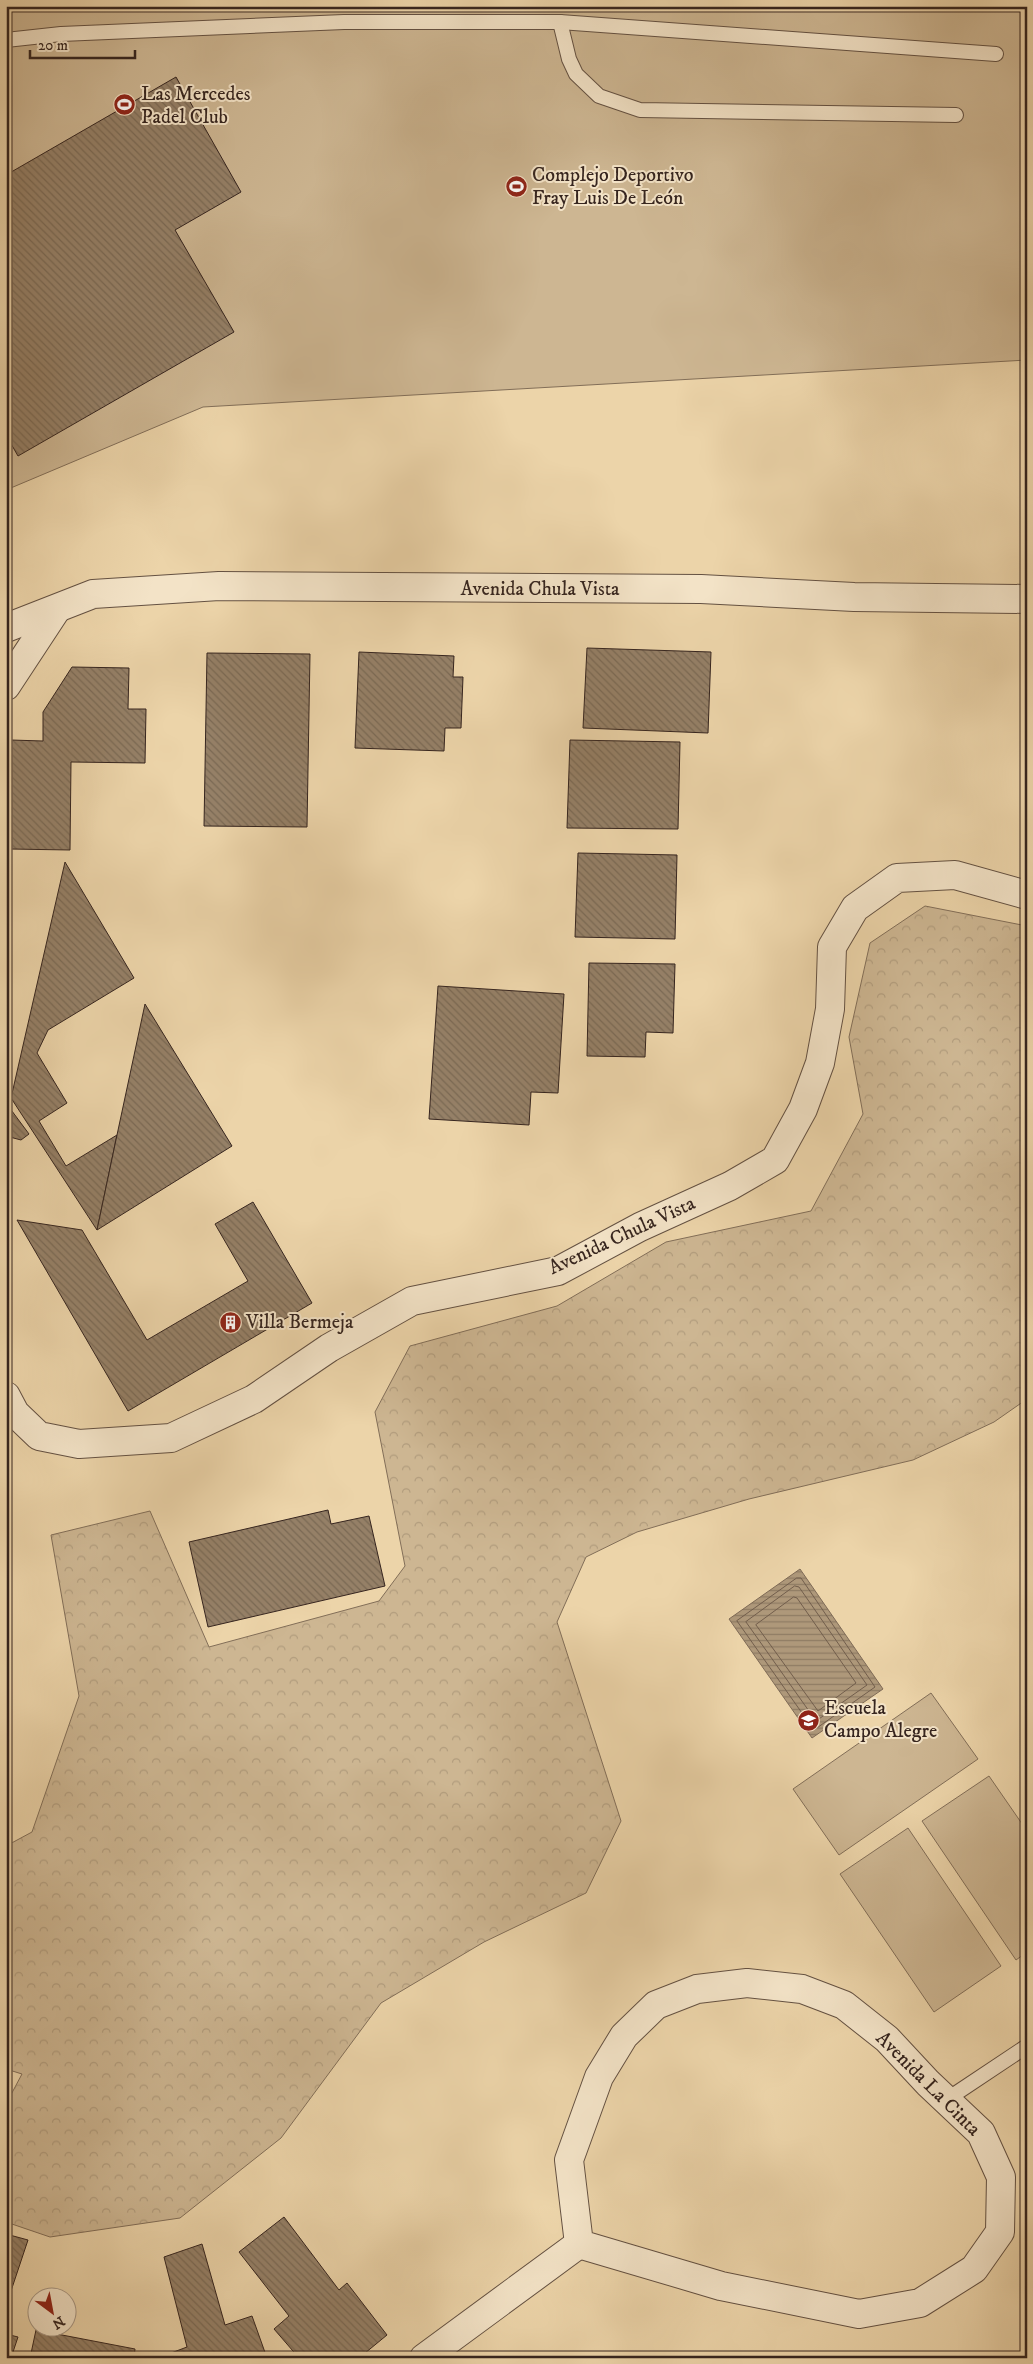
<svg xmlns="http://www.w3.org/2000/svg" width="1033" height="2364" viewBox="0 0 1033 2364" font-family="'IM FELL DW Pica',serif">
	<defs>
		<pattern id="forest-crowns" width="20" height="18" patternUnits="userSpaceOnUse" patternTransform="scale(1.25)"><rect width="20" height="18" fill="#cdb692"/><path d="M2 6a3 3 0 1 1 6 0M12 15a3 3 0 1 1 6 0" fill="none" stroke="#b19c7d"/></pattern>
		<pattern id="water-rules" width="6" height="5" patternUnits="userSpaceOnUse" patternTransform="scale(1.25)"><rect width="6" height="5" fill="#ae987a"/><path d="M0 2.5h6" fill="none" stroke="#8e7c63"/></pattern>
		<pattern id="building-back-hatch" width="6" height="6" patternUnits="userSpaceOnUse" patternTransform="scale(1.25)"><rect width="6" height="6" fill="#958067"/><path d="M-1 5l2 2M0 0l6 6M5-1l2 2" fill="none" stroke="#7a6954"/></pattern>
	</defs>
	<rect width="100%" height="100%" fill="#ecd4a9"/>
	<filter id="stains"><feTurbulence type="fractalNoise" baseFrequency=".004" numOctaves="4"/><feColorMatrix values="0 0 0 0 .2 0 0 0 0 .09 0 0 0 0 .02 0 0 0 .5 -.17"/></filter>
	<radialGradient id="worn" r=".72"><stop offset=".6" stop-color="#630" stop-opacity="0"/><stop offset="1" stop-color="#630" stop-opacity=".3"/></radialGradient>
	<g fill="#cdb692" stroke="#826e58">
		<path d="M6,6H984L1027,13V360L203,407L6,490Z"/>
		<path d="M931,1693L978,1759L839,1855L793,1789Z"/>
		<path d="M989,1776L1027,1831V1952L1016,1960L922,1821Z"/>
		<path d="M908,1828L1001,1966L934,2012L840,1874Z"/>
	</g>
	<path fill="url(#forest-crowns)" stroke="#826e58" d="M925,906L1027,926V1399L994,1422L913,1460L749,1499L637,1532L586,1557L557,1622L621,1821L586,1893L484,1942L381,2003L281,2138L180,2218L50,2237L6,2222V2104L22,2074L6,2069V1846L32,1832L79,1696L51,1535L150,1511L209,1647L379,1601L405,1566L375,1412L410,1346L557,1306L666,1242L811,1211L863,1114L849,1037L870,943Z"/>
	<path fill="url(#water-rules)" stroke="#7e6a56" d="M800,1569L883,1689L812,1738L729,1619Z"/>
	<g fill="none" stroke-linecap="round" stroke-linejoin="round">
		<g stroke="#725e4c" stroke-width="1">
			<path d="M797,1578H801L875,1687L814,1730L737,1621Z"/>
			<path d="M795,1586L799,1587L867,1685L816,1721L746,1622Z"/>
			<path d="M794,1597L797,1598L856,1683L818,1711L756,1625Z"/>
		</g>
	</g>
	<g fill="url(#building-back-hatch)" stroke="#36251f">
		<path d="M176,77L241,192L175,230L234,332L18,456L6,435V175Z"/>
		<path d="M587,648L711,652L708,733L583,728Z"/>
		<path d="M359,652L454,656L453,677H463L461,728H445L444,751L355,748Z"/>
		<path d="M207,653L310,654L307,827L204,826Z"/>
		<path d="M72,667L129,668L128,709H146L145,763L71,762L70,850L10,849L11,740L43,741V712Z"/>
		<path d="M570,740L680,742L678,829L567,828Z"/>
		<path d="M578,853L677,855L675,939L575,937Z"/>
		<path d="M65,862L134,978L48,1030L37,1053L67,1103L39,1121L66,1166L117,1135L97,1230L11,1098Z"/>
		<path d="M589,963L675,964L673,1033L646,1032L645,1057L587,1056Z"/>
		<path d="M438,986L564,994L558,1093L531,1092L529,1125L429,1119Z"/>
		<path d="M145,1004L232,1146L97,1230L117,1135Z"/>
		<path d="M6,1103L29,1134L21,1140L6,1136Z"/>
		<path d="M253,1202L312,1303L128,1411L17,1220L82,1230L147,1340L248,1281L215,1224Z"/>
		<path d="M328,1510L331,1524L369,1516L385,1586L208,1627L189,1542Z"/>
		<path d="M284,2217L339,2290L347,2283L387,2335L359,2358H299L274,2329L289,2316L239,2252Z"/>
		<path d="M6,2234L28,2240L6,2306Z"/>
		<path d="M202,2244L225,2325L252,2316L267,2358H171V2353L187,2347L164,2257Z"/>
		<path d="M36,2330L135,2349L134,2358H30Z"/>
		<path d="M6,2334L18,2337L11,2358H6Z"/>
	</g>
	<g fill="none" stroke-linecap="round" stroke-linejoin="round">
		<defs>
			<g id="lane">
				<path d="M560,22L569,59L576,74L599,96L640,110L956,115"/>
				<path d="M6,40L61,34L344,22H560L996,54"/>
				<path d="M946,2100L1027,2046"/>
			</g>
			<g id="street">
				<path d="M6,628L93,594L219,586L701,589L854,597L1027,599"/>
				<path d="M6,686L56,610"/>
				<path d="M6,1396L15,1413L39,1436L79,1444L171,1438L254,1399L329,1348L412,1301L558,1271L640,1227L730,1186L775,1160L803,1109L820,1063L830,1009L832,947L855,908L897,878L955,875L1027,895"/>
				<path d="M747,1983L802,1989L844,2005L887,2039L928,2083L981,2133L1001,2177L1000,2232L974,2269L920,2303L859,2314L721,2286L579,2244L569,2160L599,2077L624,2036L656,2005L697,1989Z"/>
				<path d="M424,2358L579,2244"/>
			</g>
		</defs>
		<use href="#lane" stroke="#645142" stroke-width="16"/>
		<use href="#street" stroke="#645142" stroke-width="30"/>
		<use href="#lane" stroke="#f3e3c7" stroke-width="14"/>
		<use href="#street" stroke="#f3e3c7" stroke-width="28"/>
	</g>
	<defs>
		<symbol id="stadium-disc" viewBox="-11 -11 22 22"><circle r="9.5" fill="#8f2418" stroke="#f3e3c7"/><path d="M0-5a6.5 5 0 1 0 0 10a6.5 5 0 1 0 0-10ZM-3.5-1.8h7v3.6h-7Z" fill="#fff"/></symbol>
		<symbol id="building-disc" viewBox="-11 -11 22 22"><circle r="9.5" fill="#8f2418" stroke="#f3e3c7"/><path d="M-4-6H4V6H1V3H-1V6H-4ZM-2.5-4.3h1.7v1.8h-1.7ZM.8-4.3h1.7v1.8H.8ZM-2.5-1h1.7V.8h-1.7ZM.8-1h1.7V.8H.8Z" fill="#fff"/></symbol>
		<symbol id="school-disc" viewBox="-11 -11 22 22"><circle r="9.5" fill="#8f2418" stroke="#f3e3c7"/><path d="M0-5L7-2L0 1L-7-2ZM-4 1L0 2.5L4 1V4Q0 6-4 4Z" fill="#fff"/></symbol>
	</defs>
	<g fill-rule="evenodd">
		<use href="#stadium-disc" x="112" y="92" width="25" height="25"/>
		<use href="#stadium-disc" x="504" y="174" width="25" height="25"/>
		<use href="#building-disc" x="218" y="1310" width="25" height="25"/>
		<use href="#school-disc" x="796" y="1708" width="25" height="25"/>
	</g>
	<g text-anchor="middle" dominant-baseline="central" stroke-width="4" stroke-linejoin="round" paint-order="stroke">
		<g font-size="20" fill="#36251f" stroke="#f3e3c7" text-anchor="start">
			<text x="141" y="94">Las Mercedes<tspan x="141" dy="23">Padel Club</tspan></text>
			<text x="532" y="175">Complejo Deportivo<tspan x="532" dy="23">Fray Luis De León</tspan></text>
			<text x="246" y="1322">Villa Bermeja</text>
			<text x="824" y="1708">Escuela<tspan x="824" dy="23">Campo Alegre</tspan></text>
		</g>
		<g font-size="20" fill="#36251f" stroke="#f3e3c7">
			<text x="540" y="589">Avenida Chula Vista</text>
			<text transform="translate(622 1236) rotate(-25)">Avenida Chula Vista</text>
			<text transform="translate(928 2084) rotate(45)">Avenida La Cinta</text>
		</g>
	</g>
	<rect width="1033" height="2364" fill="none" stroke="#ecd4a9" stroke-width="25"/>
	<rect x="8" y="8" width="1018" height="2349" fill="none" stroke="#36251f" stroke-width="2.5"/>
	<rect x="12" y="12" width="1008" height="2339" fill="none" stroke="#36251f"/>
	<g transform="translate(52 2312) rotate(148)"><circle r="24" fill="#f3e3c7" stroke="#a79784"/>
	<path d="M0-4L9 19L0 12L-9 19Z" fill="#8f2418"/>
	<text y="-8" font-size="14" font-weight="bold" text-anchor="middle" fill="#36251f">N</text>
	</g>
	<path d="M30 50v8h105v-8" fill="none" stroke="#36251f" stroke-width="2.5"/>
	<text x="38" y="50" font-size="15" fill="#36251f" stroke="#f3e3c7" stroke-width="4" paint-order="stroke">20 m</text>
	<rect width="100%" height="100%" filter="url(#stains)"/>
	<rect width="100%" height="100%" fill="url(#worn)"/>
</svg>
